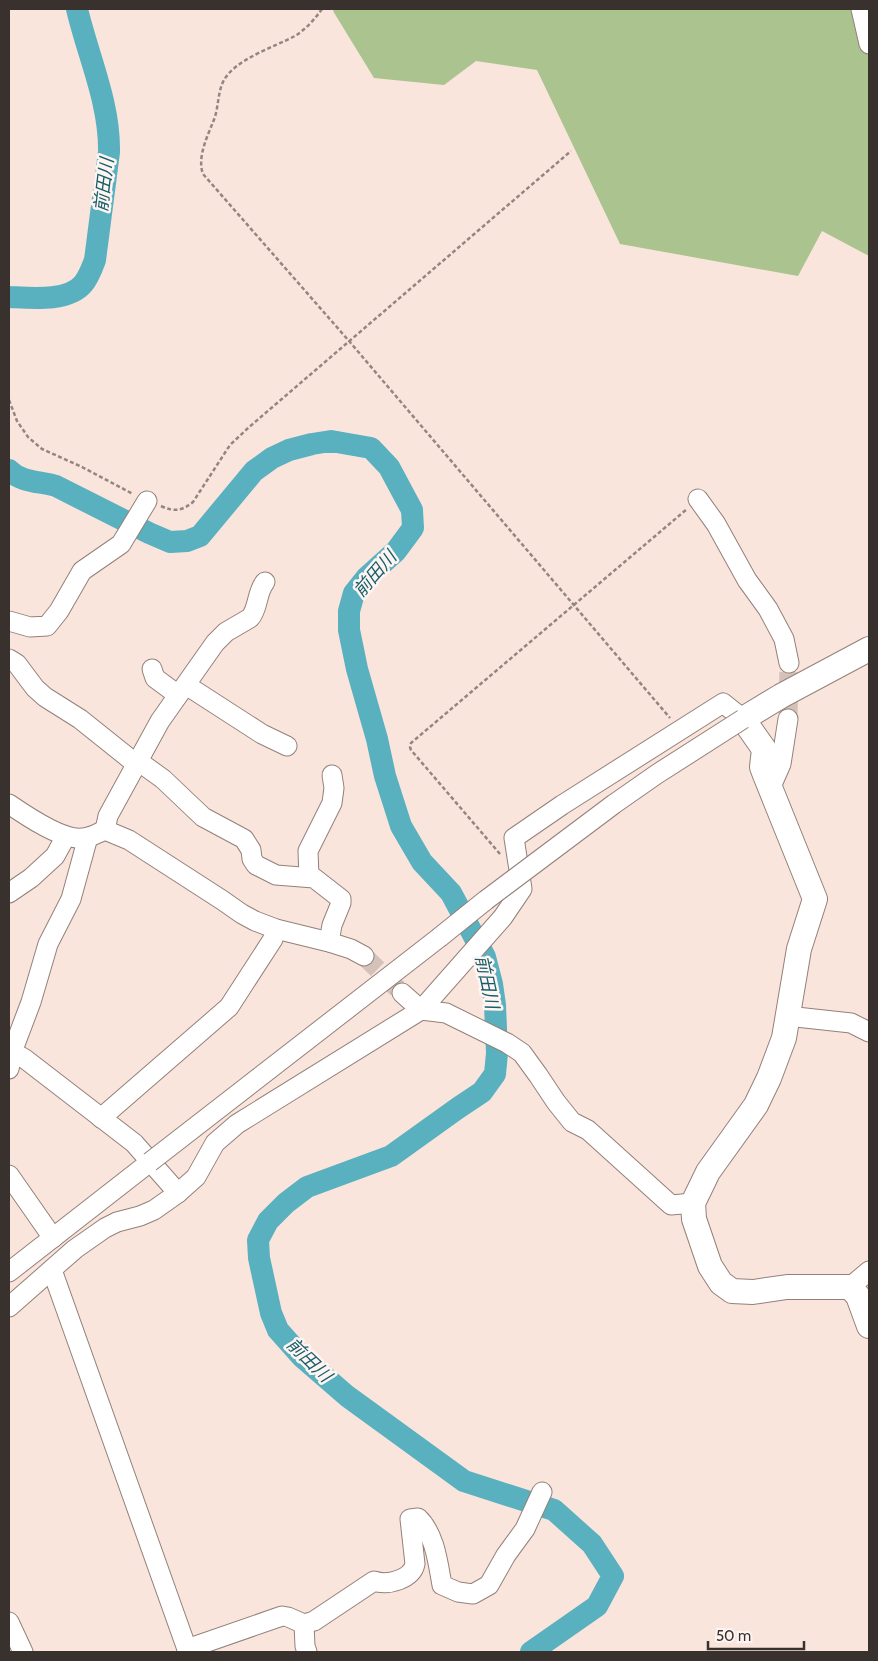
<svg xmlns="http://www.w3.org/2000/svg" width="878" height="1661" viewBox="0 0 878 1661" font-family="Cabin,'Noto Sans JP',sans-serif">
	<rect width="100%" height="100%" fill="#fae5dd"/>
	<path fill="#abc38e" d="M335,9H869V256L822,231L798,276L620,244L537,70L476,61L444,85L374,78L333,11Z"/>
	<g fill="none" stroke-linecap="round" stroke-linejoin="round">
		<g stroke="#59b0bf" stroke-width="22">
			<path d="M9,297C31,298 68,302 83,284C89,277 92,268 95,260L109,152C110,103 88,56 77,9"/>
			<path d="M9,470C22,483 39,481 56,486L149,533L170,542L187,541L200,536L254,471L272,458L289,450L312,444L331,441L371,448L389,467L412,510L413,528L396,551L366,578L354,593L349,611V630L357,669L377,739L385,776L401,826L422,862L451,893L485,957L492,984L495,1005L497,1053L495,1074L482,1092L458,1108L391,1156L307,1187L286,1203L268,1221L258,1240L259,1258L271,1313L278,1330L302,1357L347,1396L464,1481L554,1510L592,1544L613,1576L597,1606L531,1652"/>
		</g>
		<g stroke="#d3c1ba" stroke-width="19" stroke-dasharray="19 9" stroke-linecap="butt">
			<path d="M788,719L789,663"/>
			<path d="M364,956L402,993"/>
		</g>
		<defs>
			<g id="minor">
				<path d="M861,9L869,44"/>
				<path d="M698,499L716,524L747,580L768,609L784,639L789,663"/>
				<path d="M9,621L30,627L47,626L59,611L82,571L121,544L147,501"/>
				<path d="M9,659L17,664L35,688L45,697L80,719L130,759L137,763"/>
				<path d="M152,669L155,678L178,695"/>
				<path d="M186,685L262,734L287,746"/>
				<path d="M138,761L163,779L203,817L244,839L251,850L252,859L256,865L276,875L314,878L341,899V903L332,925L329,942"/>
				<path d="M770,789L781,764L788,719"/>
				<path d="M9,804C25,815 63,841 83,838C90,838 98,833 105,830L129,840L222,900L242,914L255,921L276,929L329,942L351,949L364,956"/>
				<path d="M105,830L108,816L160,721L215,643L226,632L250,618C259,608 256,593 265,582"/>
				<path d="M309,877L308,851L332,803L334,788L332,775"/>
				<path d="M9,893L31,878L55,856L66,836"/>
				<path d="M440,937L486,900"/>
				<path d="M402,993L421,1010L446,1013L507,1043L522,1053L538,1075L556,1102L572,1122L588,1130L671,1205L693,1203"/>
				<path d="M787,1016L851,1023L869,1032"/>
				<path d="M13,1052L25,1059L134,1143L178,1193"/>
				<path d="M9,1069L14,1047L31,1002L48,944L71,899L88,837"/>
				<path d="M101,1118L229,1007L273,939L276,929"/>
				<path d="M9,1175L53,1238"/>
				<path d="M52,1270L188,1652"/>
				<path d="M9,1272L150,1162"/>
				<path d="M850,1287L869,1271"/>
				<path d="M9,1307L75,1249L105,1228L117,1222L140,1216L154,1210L178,1193L196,1177L215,1143L237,1124L421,1010L503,917L522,889L514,838L562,805L723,703L743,719"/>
				<path d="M9,1622L23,1652"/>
				<path d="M304,1624L305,1646L307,1652"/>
				<path d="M187,1649L282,1616L288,1617L304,1624L314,1621L374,1581C388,1586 412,1579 415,1564L410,1519L418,1518C435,1534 438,1563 442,1585L458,1592L473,1594L489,1585L506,1555L525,1529L542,1492"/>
			</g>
			<path id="major" d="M869,649L781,696L743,719L764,749L762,767L765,775L815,899L799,949L784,1038L769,1078L756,1105L708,1172L693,1203L694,1219L710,1266L721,1283L732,1291L753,1292L787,1287H850L858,1296L869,1326"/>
		</defs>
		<use href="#minor" stroke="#938179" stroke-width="21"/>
		<use href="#major" stroke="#938179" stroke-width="26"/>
		<g stroke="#938680" stroke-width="2.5" stroke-dasharray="4 2.5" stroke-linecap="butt">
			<path d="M322,9C315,19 306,29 295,36C274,47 236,59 224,80C217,93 219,109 213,122C207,137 197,158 203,174L349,341L670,718"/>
			<path d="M9,400L17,421L28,437L42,449L82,467L133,494"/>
			<path d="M161,506C174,512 182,511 193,502L230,445L248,428L571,151"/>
			<path d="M500,854L411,750L410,747L411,743L687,509"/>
		</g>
		<use href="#minor" stroke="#fff" stroke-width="19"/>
		<use href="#major" stroke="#fff" stroke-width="24"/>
		<defs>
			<g id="minor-bridge">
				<path d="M486,900L614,804L657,774L743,719"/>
				<path d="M150,1162L440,937"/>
			</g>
		</defs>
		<use href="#minor-bridge" stroke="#938179" stroke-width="21" stroke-linecap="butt"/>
		<use href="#minor-bridge" stroke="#fff" stroke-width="19"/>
	</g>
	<g text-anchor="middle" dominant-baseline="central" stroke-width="5" stroke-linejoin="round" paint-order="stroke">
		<g font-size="18" font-style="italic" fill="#165f6a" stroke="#fef5f2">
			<text transform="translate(104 185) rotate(-83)">前田川</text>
			<text transform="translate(375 574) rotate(-49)">前田川</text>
			<text transform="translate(487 982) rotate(78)">前田川</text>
			<text transform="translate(309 1360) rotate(44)">前田川</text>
		</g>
	</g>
	<rect width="878" height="1661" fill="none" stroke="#38312d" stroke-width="20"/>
	<path d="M708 1641v8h96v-8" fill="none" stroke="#38312d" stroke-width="2.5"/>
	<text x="716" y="1641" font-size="15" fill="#38312d" stroke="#fef5f2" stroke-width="4" paint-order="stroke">50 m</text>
</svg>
